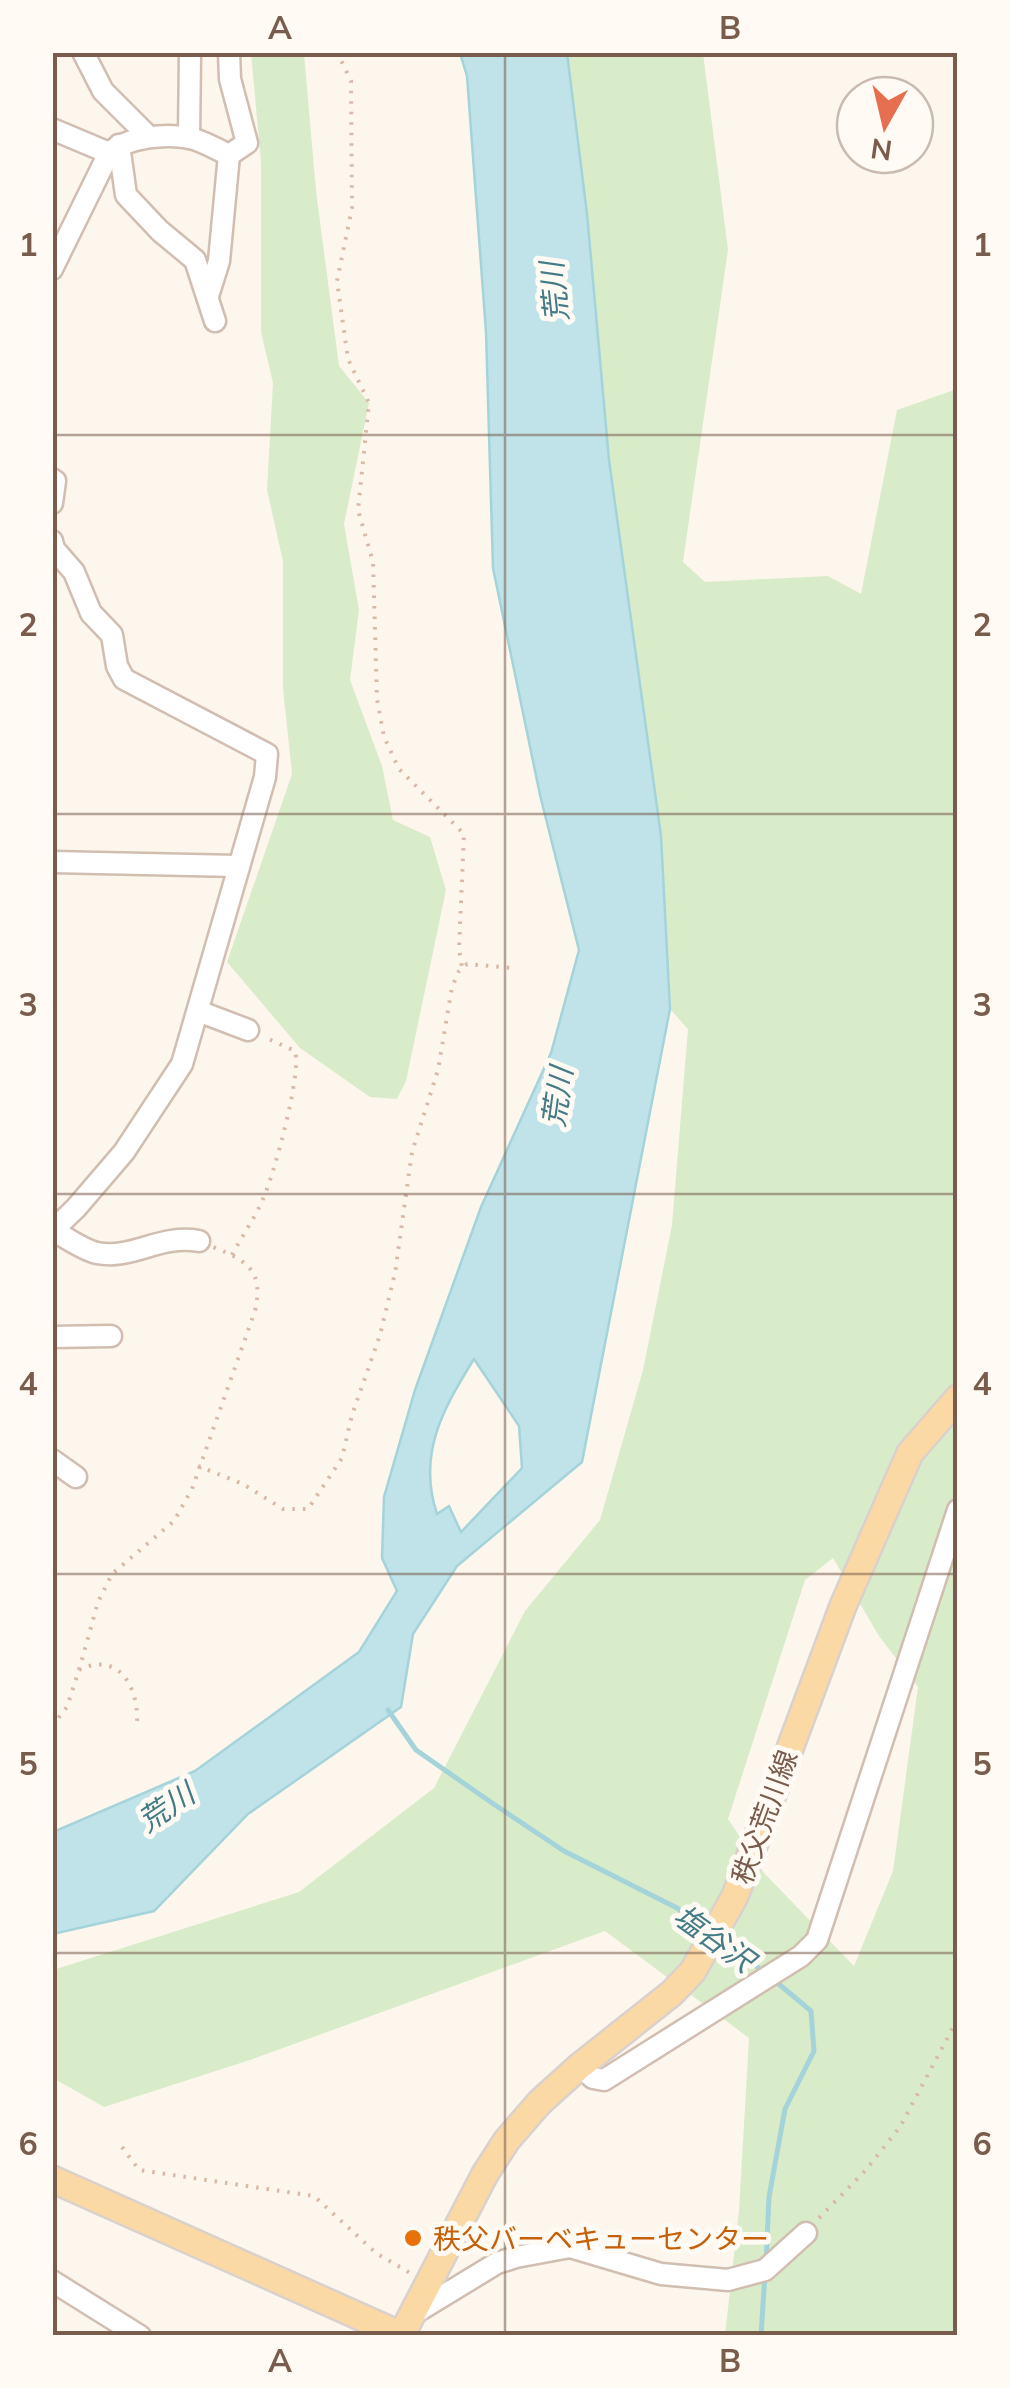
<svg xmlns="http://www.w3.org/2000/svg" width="1010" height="2388" viewBox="0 0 1010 2388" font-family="Mulish,'Noto Sans JP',sans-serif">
	<rect width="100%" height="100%" fill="#fdf6ec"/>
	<g fill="#d8ecc9" fill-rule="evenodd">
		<path d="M251,53H304L316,191L339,366L369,403L344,524L359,610L350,680L382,766L393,820L430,837L446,890L406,1081L397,1099L370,1097L300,1048L227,962L292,774L283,688V561L267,490L273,383L261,332V162Z"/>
		<path d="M567,53H703L728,250L683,562L705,582L828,576L861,594L897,410L957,389V2335H725L739,2211L749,2038L605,1931L250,2060L104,2107L53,2078V1970L299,1892L434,1788L525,1611L600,1520L643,1370L672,1225L688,1029L670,1009L661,836L609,460L587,214ZM833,1558L879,1636L918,1687L893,1871L854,1966L764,1873L728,1819L805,1580Z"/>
	</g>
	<path fill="#bfe3e8" stroke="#a5d3da" stroke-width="2.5" fill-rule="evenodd" d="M460,53H567L587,214L609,460L661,836L670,1009L582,1462L457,1566L413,1634L401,1707L248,1814L154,1911L53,1934V1832L195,1771L359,1652L397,1591L382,1558L384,1497L415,1390L481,1207L551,1053L579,950L540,795L493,568L486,332L467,76ZM474,1359L519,1426L522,1468L461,1532L449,1506L437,1514C417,1454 443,1409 474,1359Z"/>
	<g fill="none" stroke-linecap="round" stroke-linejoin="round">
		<g stroke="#a5d3da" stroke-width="5">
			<path d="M388,1710L416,1750L495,1805L564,1851L677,1908L705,1928"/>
			<path d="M719,1937L765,1973"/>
			<path d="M766,2263L769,2197L785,2109L814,2051L811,2011L774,1980"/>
			<path d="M761,2336L765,2274"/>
		</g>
		<defs>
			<g id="minor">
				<path d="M83,52L103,91L149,137"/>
				<path d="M52,129L109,153"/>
				<path d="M189,138L190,52"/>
				<path d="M119,145L126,195L160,231L195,260L215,321"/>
				<path d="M52,269L109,153C128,137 165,133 190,138C203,141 216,149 229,155L247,143L230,79L229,52"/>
				<path d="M208,296L219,261L229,155"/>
				<path d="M52,479L55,481L52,503"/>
				<path d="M52,541L54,549L74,572L91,613L112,635L117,666L124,679L267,754L265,777L182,1064L124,1152L76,1208L52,1231"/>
				<path d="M52,862L237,866"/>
				<path d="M198,1011L248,1030"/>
				<path d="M54,1231C67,1238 83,1250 97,1253C133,1260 159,1234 199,1241"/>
				<path d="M52,1337L111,1336"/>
				<path d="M52,1460L76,1477"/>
				<path d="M580,2066L593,2078L604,2080L801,1956L817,1940L958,1510"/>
				<path d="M52,2281L140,2336"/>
				<path d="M410,2316L497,2263L516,2257L570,2247L661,2274L728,2280L765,2270L806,2233"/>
			</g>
			<g id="major">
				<path d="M52,2179L401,2335"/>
				<path d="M401,2336L485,2174L507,2140L540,2102L580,2066L672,1993L693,1971L735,1896L843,1606L910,1453L958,1398"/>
			</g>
		</defs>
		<use href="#minor" stroke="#d1beb0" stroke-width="25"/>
		<use href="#major" stroke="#dad1cd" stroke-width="30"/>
		<g stroke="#d9b8a5" stroke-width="4" stroke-dasharray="2.5 8" stroke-linecap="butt">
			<path d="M337,52L351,81L352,208L337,281L348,359L369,403L358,510L373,562L377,699L384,737L399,769L464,834L459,948L462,968"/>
			<path d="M232,1255C242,1236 255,1218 263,1199C274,1175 302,1073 295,1051L264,1037"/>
			<path d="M198,1466L243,1484L283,1509H308L342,1458L352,1415L380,1335L395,1273L412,1152L438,1070L452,987L459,971L467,964L513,968"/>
			<path d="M79,1670L98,1602L112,1574L174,1521L192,1489L255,1311C264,1271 248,1261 213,1247"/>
			<path d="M52,1726L67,1707L79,1670C119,1650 139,1688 137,1724"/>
			<path d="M122,2147L139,2170L314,2196L376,2253L410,2273"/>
			<path d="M819,2218L865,2171L900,2127L958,2018"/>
		</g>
		<use href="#minor" stroke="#fff" stroke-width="20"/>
		<use href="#major" stroke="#fbd9a5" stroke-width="25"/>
	</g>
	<path fill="none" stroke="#7a5c4d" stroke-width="2.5" stroke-opacity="0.55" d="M505,52V2336M52,435H958M52,814H958M52,1194H958M52,1574H958M52,1953H958"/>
	<circle fill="#e8710a" stroke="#fffaf3" stroke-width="4" cx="413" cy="2238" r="10"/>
	<g text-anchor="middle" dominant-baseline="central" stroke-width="10" stroke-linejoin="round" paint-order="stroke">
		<g font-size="28" fill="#7a5c4d" stroke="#fffaf3">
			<text transform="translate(764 1817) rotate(-70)">秩父荒川線</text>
		</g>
		<g font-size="28" fill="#c56008" stroke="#fffaf3" text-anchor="start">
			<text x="433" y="2238">秩父バーベキューセンター</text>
		</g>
		<g font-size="30" font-style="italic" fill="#437c86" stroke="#fffaf3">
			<text transform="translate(554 292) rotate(-96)">荒川</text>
			<text transform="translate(557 1097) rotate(-82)">荒川</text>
			<text transform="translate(166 1807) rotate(-34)">荒川</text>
			<text transform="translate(714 1938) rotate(36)">塩谷沢</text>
		</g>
	</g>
	<rect width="1010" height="2388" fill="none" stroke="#fffaf3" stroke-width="110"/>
	<g transform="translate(885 125) rotate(188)"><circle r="48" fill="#fffaf3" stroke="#cabbb1" stroke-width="2.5"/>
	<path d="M0-8L18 38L0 25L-18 38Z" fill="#e76f51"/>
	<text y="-15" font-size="28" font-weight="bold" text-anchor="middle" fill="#7a5c4d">N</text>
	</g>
	<rect x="55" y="55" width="900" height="2278" fill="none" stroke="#7a5c4d" stroke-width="4"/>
	<g font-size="32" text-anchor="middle" font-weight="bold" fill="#7a5c4d">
		<text x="280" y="39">A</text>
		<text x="730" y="39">B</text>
		<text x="28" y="256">1</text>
		<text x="982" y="256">1</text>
		<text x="28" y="636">2</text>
		<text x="982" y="636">2</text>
		<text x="28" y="1016">3</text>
		<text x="982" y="1016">3</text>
		<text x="28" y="1395">4</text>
		<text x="982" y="1395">4</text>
		<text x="28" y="1775">5</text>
		<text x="982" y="1775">5</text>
		<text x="28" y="2155">6</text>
		<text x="982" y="2155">6</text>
		<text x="280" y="2372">A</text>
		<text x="730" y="2372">B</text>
	</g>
</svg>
